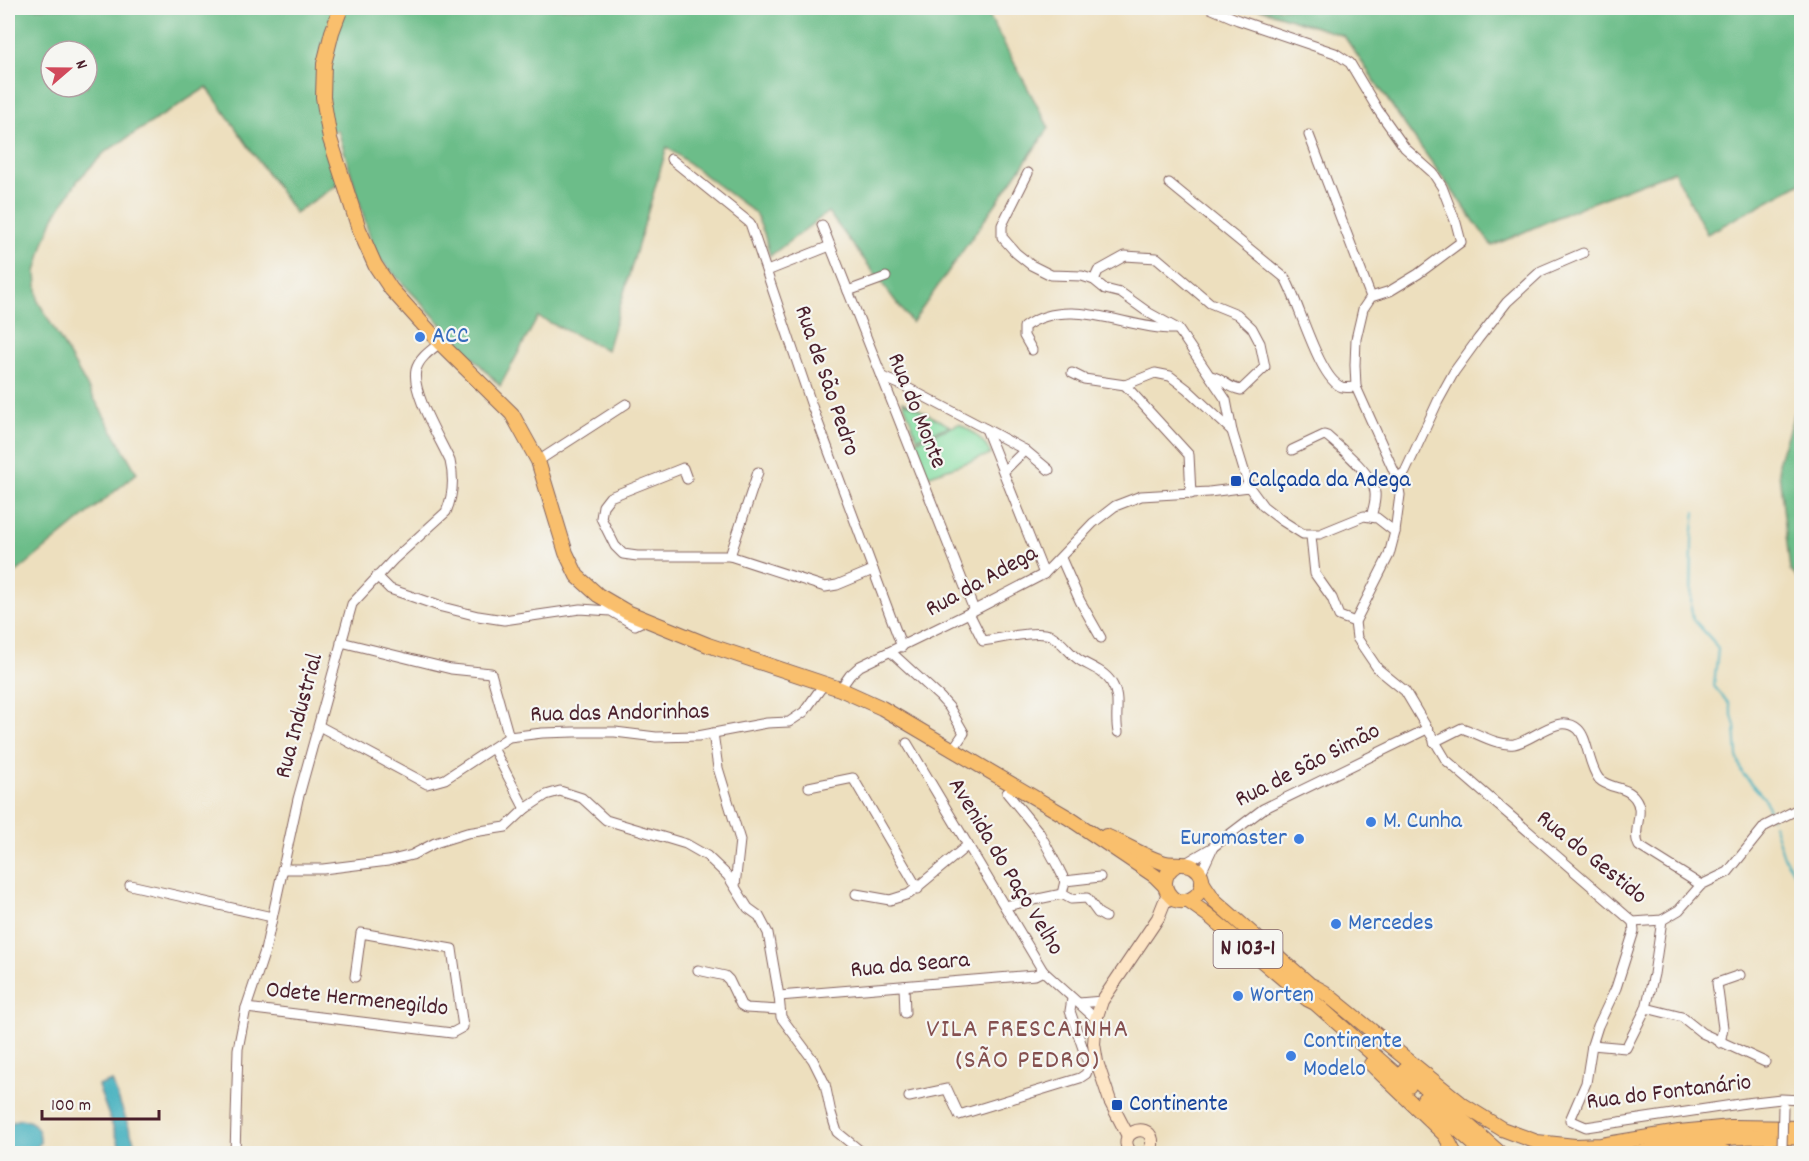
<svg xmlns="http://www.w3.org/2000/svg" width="1809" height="1161" viewBox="0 0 1809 1161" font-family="Dekko,sans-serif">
	<rect width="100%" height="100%" fill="#f6f6f2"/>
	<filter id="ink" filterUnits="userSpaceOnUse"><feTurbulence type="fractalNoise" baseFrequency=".0167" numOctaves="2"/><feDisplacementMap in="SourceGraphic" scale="12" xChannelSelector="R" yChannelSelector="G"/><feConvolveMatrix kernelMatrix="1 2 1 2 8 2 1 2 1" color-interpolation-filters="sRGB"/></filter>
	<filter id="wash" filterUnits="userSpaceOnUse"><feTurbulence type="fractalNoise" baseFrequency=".008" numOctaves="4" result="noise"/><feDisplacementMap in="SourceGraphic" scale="24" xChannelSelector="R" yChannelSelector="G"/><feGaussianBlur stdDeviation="1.35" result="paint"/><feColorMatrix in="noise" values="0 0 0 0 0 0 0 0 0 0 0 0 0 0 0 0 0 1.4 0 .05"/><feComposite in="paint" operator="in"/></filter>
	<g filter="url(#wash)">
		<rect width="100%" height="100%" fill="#eddfbe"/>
		<g fill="#86dea3" stroke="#687e67" stroke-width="1.5">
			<path d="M903,401L907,403L950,426L917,438Z"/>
			<path d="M959,424C974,432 983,439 991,454L927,476L913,442Z"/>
		</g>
		<g fill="#6cbd89" stroke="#5b6e5a" stroke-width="1.5" fill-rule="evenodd">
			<path d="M8,8H985L1049,128L912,323L828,212L770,256L764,233L755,213L667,147L607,350L538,317L500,386L375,254L338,130L324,133L339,184L295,213L207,87L105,152L78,180L54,217L44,243L36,272L38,301L137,473L8,579ZM51,51H87V87H51Z"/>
			<path d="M1257,8H1801V183L1707,234L1674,171L1583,206L1492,246L1407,128L1344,36Z"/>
			<path d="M1801,393V582L1790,570L1778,463Z"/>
		</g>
		<g fill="#40afbd" stroke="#456774" stroke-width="1.5">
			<path d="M112,1081L135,1144L121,1149L98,1086Z"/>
			<path d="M20,1119C34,1120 41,1129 40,1143L32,1153H13L8,1149V1127L14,1121Z"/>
		</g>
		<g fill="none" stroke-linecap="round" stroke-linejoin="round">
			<g stroke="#40afbd" stroke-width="2">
				<path d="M1695,512L1692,541L1691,607L1693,619L1713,641L1718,649L1714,686L1729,704L1735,726L1737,756L1742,773L1765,799L1771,818"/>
				<path d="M1773,824L1784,857L1802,886"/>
			</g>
		</g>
	</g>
	<g filter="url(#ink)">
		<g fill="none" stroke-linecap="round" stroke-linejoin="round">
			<defs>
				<g id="minor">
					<path d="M1210,8L1238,20L1335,53L1350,63L1378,110L1405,148L1433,173L1442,187L1456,223L1461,242L1418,274L1390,291L1371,297L1363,309L1356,339L1355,365L1356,387L1397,478L1400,495L1395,532L1389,555L1355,622L1357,638L1378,669L1405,691L1446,760L1633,922L1662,920L1679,910L1701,885L1728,872L1765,826L1802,807"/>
					<path d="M1309,135L1371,297"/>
					<path d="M671,159L750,223L813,409L902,647"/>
					<path d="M1028,173L1002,225V237L1016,253L1031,265L1051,275L1082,276L1094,280L1105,289L1121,293L1149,313L1178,329L1226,400L1232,431L1249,487"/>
					<path d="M1169,183L1285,278C1298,299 1319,380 1342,387C1346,388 1352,387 1356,387"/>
					<path d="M822,225L974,610"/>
					<path d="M767,271L830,246"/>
					<path d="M1094,280L1098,271L1125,256L1157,258L1210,303L1237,314L1252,328L1260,343L1265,367L1241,390C1225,387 1225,379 1210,376"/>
					<path d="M848,291L886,277"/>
					<path d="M1032,350L1024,336V327C1070,294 1127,330 1177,329"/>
					<path d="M1072,373L1084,379L1125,385L1155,373L1170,376L1187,389L1232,431"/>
					<path d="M882,377L904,386L986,429L1044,574"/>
					<path d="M1125,385L1189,455L1191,494"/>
					<path d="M986,429L1025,450L1004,471"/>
					<path d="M1025,450L1049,470"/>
					<path d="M1292,450L1324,435L1327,436C1341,448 1374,475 1375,493C1376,501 1373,509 1371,517"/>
					<path d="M538,461L626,404"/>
					<path d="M1397,478L1405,472L1438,401L1454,372L1478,339L1507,302L1541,271L1583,253"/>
					<path d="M687,479L683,468L610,497L603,506L601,518L615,546L623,554L637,556H730L825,587L837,585L873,570"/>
					<path d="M1311,536L1315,574L1332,598L1339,616L1355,622"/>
					<path d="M730,556L758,472"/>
					<path d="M1061,558L1080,601L1101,638"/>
					<path d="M377,576L390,589L442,607L478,616L504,620L580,609L611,611L635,625L645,620"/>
					<path d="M969,613L983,641C999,639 1038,629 1052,636C1063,642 1070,655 1081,661C1091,667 1104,671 1111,682C1122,699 1114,714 1118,732"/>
					<path d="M341,642L451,669L491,673L509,737"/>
					<path d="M891,652L940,697L949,707L964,733L953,749"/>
					<path d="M840,689L850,675L860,666L969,613L1044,574L1093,523L1115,506L1141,496L1209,492L1249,487L1263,506L1281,520L1303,534H1320L1364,516L1377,518L1395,532"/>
					<path d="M319,726L427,784L445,779L509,737L542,733L575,732H615L656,737L698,736L767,723L789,722L804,712L824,684"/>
					<path d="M713,733L718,768L740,840L735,886"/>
					<path d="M1434,742L1462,728C1477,733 1497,746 1514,744C1533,741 1559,712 1578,729C1588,738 1588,765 1599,779C1609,789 1627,786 1635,798C1646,812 1631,831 1639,846L1701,885"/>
					<path d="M907,743L1043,971L1096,1019"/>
					<path d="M493,748L525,809"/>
					<path d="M809,787L853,778L918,889"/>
					<path d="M1007,793L1039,832L1058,867L1065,881L1062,894"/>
					<path d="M1184,864L1213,847L1263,809L1427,729"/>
					<path d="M282,869H323L388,861L412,855L435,843L467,833L506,827L525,809L546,795L560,791L582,798L606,820L686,844L707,856L728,876L748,908L759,916L768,933L779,996L781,1017L813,1060L825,1084L831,1113L837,1132L864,1154"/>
					<path d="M1200,875L1213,847"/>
					<path d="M1065,881L1100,877"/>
					<path d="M130,885L272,917"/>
					<path d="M856,894L890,900L909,894L968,845"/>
					<path d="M1005,906L1062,894L1071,899L1087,898L1098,913L1105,917"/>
					<path d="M1633,922L1634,931L1616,988L1598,1026L1592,1045L1586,1083L1570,1120L1586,1127L1746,1103L1781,1099L1802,1100"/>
					<path d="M698,970L725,976L729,980L741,1005L746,1008L780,1010"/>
					<path d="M904,986L905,1013"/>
					<path d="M779,996L1035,975L1043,971"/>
					<path d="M1079,1003L1102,1001"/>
					<path d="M246,1008L452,1033L463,1027L452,949L361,933L355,977"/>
					<path d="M1646,1008L1682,1017L1702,1033L1765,1062"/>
					<path d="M1720,1043L1723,1028L1717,983L1740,975"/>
					<path d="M1592,1045L1626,1048L1646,1008L1654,974L1662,920"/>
					<path d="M909,1097L947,1089L959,1115L1080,1078L1086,1074L1089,1066L1070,1011L1072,999"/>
					<path d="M235,1154L238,1049L246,1008L265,951L298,799L352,604L393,560L446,512C453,496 454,478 450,461C440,439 411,392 416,370C419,358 431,350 440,343"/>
				</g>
				<g id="secondary">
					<path d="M1128,1136L1110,1101L1097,1062L1094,1044L1096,1019L1102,1001L1158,918L1168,893"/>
					<path d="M1132,1154C1113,1134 1148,1120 1152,1140C1153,1146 1150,1150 1147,1154"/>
				</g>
				<g id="primary">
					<path d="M341,8L332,32L324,64L323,97L330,139L359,229L375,265L391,289L440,343L512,414L538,461L566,553L577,576L598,595L627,612L708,645L840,689L882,708L1069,818L1155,876L1165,886"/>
					<path d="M1106,836C1125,844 1143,856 1162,862C1172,866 1185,861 1194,867C1213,880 1197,907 1175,900C1161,890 1162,874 1176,865"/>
					<path d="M1202,882L1214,900L1317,991"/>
					<path d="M1188,901L1208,915L1307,999L1315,1003L1409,1086"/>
					<path d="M1313,986L1324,992L1463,1105L1502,1129L1537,1142L1575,1146L1601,1145L1679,1132L1731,1127L1802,1128"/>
					<path d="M1371,1064L1445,1135L1455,1154"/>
					<path d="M1405,1070L1501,1154"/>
					<path d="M1424,1099L1485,1154"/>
					<path d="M1697,1147H1710L1729,1154"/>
					<path d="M1635,1154C1690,1140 1744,1133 1802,1138"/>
				</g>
			</defs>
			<use href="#minor" stroke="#83625e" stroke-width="11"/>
			<use href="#secondary" stroke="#83625e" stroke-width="14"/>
			<use href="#primary" stroke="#83625e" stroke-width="16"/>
			<use href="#minor" stroke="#fff" stroke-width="9"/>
			<use href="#secondary" stroke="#fde5c5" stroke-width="12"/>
			<use href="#primary" stroke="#f9bf6d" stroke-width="14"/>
			<defs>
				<path id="minor-bridge" d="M1782,1148L1783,1107"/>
			</defs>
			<use href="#minor-bridge" stroke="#83625e" stroke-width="11" stroke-linecap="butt"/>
			<use href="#minor-bridge" stroke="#fff" stroke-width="9"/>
		</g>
	</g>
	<g fill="#3f7fe0" stroke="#f6f6f2" stroke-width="2">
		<circle cx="420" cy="337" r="6"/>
		<circle cx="1371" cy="822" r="6"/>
		<circle cx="1299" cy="839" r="6"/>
		<circle cx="1336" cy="924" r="6"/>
		<circle cx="1238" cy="996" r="6"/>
		<circle cx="1291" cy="1056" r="6"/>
	</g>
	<g fill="#1a4fb4" stroke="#f6f6f2" stroke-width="2">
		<rect x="1230" y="475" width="12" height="12" rx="3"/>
		<rect x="1111" y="1099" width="12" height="12" rx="3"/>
	</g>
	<g text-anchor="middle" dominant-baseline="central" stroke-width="4.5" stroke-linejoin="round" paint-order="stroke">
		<rect fill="#f6f6f2" stroke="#7e6067" stroke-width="1.5" x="1213.5" y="930" width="69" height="38" rx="4.5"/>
		<g font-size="22" font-weight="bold" fill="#4a1f2b">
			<text x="1248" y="949">N 103-1</text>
		</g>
		<g font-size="24" fill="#366cbe" stroke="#f6f6f2" text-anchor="start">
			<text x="432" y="337">ACC</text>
			<text x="1383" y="822">M. Cunha</text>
			<text x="1287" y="839" text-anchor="end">Euromaster</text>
			<text x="1348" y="924">Mercedes</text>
			<text x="1250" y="996">Worten</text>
			<text x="1303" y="1042">Continente<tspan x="1303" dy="28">Modelo</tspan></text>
		</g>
		<g font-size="24" fill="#4a1f2b" stroke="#f6f6f2">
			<text transform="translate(826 381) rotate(71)">Rua de São Pedro</text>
			<text transform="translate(916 411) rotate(68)">Rua do Monte</text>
			<text transform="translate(982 582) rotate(-29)">Rua da Adega</text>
			<text transform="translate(620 714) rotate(-1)">Rua das Andorinhas</text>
			<text transform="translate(300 716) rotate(-75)">Rua Industrial</text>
			<text transform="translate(1308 766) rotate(-27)">Rua de São Simão</text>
			<text transform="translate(1591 858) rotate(39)">Rua do Gestido</text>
			<text transform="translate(1005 867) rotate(59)">Avenida do Paço Velho</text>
			<text transform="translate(910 966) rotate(-5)">Rua da Seara</text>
			<text transform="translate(357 1000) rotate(6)">Odete Hermenegildo</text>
			<text transform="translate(1669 1093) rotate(-7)">Rua do Fontanário</text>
		</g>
		<g font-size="24" fill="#164399" stroke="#f6f6f2" text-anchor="start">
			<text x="1248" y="481">Calçada da Adega</text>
			<text x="1129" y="1105">Continente</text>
		</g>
		<g font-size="27" letter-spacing="1.5" fill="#85504f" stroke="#f6f6f2">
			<text x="1028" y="1030">VILA FRESCAINHA<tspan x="1028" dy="31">(SÃO PEDRO)</tspan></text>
		</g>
	</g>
	<rect width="1809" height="1161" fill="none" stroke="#f6f6f2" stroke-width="30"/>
	<g transform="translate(69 69) rotate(70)"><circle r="28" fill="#f6f6f2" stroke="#b1a0a2" stroke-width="1.5"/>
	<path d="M0-4.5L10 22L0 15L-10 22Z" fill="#d1495b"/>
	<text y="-9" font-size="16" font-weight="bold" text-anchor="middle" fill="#4a1f2b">N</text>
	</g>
	<path d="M42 1110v9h117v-9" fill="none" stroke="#4a1f2b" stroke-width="3"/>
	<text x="51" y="1110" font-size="18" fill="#4a1f2b" stroke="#f6f6f2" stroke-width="4.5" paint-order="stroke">100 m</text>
</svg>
